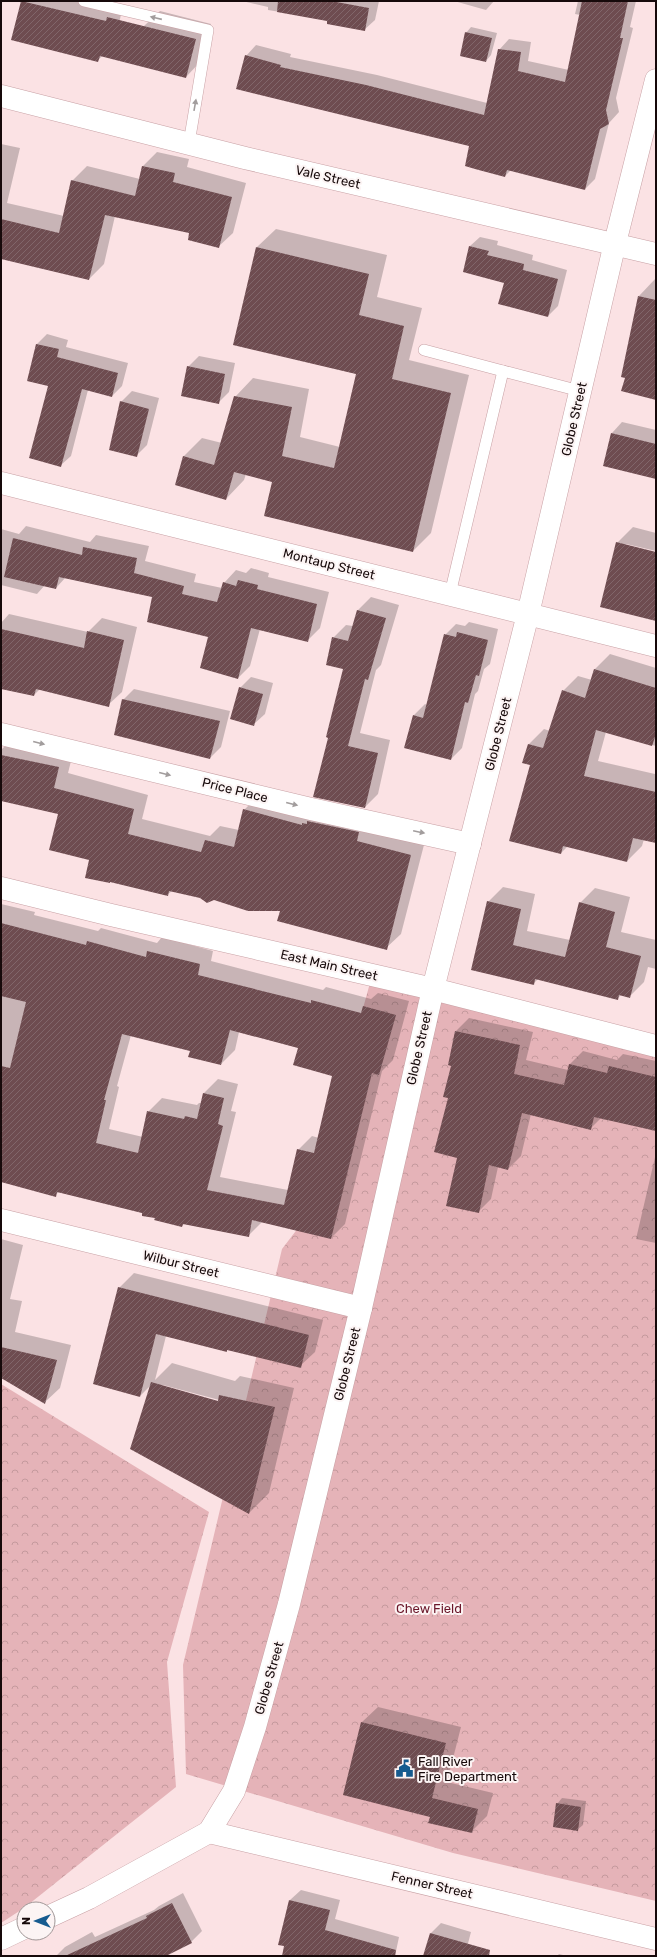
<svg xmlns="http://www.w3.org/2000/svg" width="657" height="1957" viewBox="0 0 657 1957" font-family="Rubik,sans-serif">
	<defs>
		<pattern id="forest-crowns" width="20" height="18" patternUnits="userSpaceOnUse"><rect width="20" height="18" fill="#e5b3b8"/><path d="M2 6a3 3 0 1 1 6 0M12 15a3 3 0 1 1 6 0" fill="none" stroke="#c4999d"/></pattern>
		<pattern id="building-hatch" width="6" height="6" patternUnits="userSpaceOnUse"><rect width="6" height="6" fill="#6e4c50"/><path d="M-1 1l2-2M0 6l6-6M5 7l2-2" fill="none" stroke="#81666a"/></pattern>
	</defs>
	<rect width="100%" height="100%" fill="#fbe2e4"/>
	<g fill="url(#forest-crowns)">
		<path d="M373,972L656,1044V1901L453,1853L186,1774L183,1665L282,1249L305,1219Z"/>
		<path d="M1,1384L209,1512L167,1662L176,1787L24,1908L1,1923Z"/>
	</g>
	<g fill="#0003" fill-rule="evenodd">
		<path d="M22,1H104L123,6L114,45L98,60L12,39Z"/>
		<path d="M242,1H379L375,20L364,30L328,20L268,10V7Z"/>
		<path d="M454,1H494L486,10Z"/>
		<path d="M578,1H636L630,27L633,28L616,98L619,112L609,123L595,179L585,189L511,170L505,176L470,145L246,56L256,45L291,54L290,57L377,75L487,103L499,50L509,39L531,42L528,61L569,70L580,15L575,14Z"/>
		<path d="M160,11L211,24L201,61L186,77L144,26Z"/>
		<path d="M471,27L497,33L491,55L486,61L466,33Z"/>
		<path d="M1,144L20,148L7,203L64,216L72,181L87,166L140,179L143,166L157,152L189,159L187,167L246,183L233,233L218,247L191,233L115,216L104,264L89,279L1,258Z"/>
		<path d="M276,229L387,255L377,297L422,308L409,360L469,375L431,533L413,551L274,481L246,474L244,480L226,499L176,484L184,456L202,438L222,443L235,397L253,378L309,389L300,437L340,447L357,374L234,344L257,247Z"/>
		<path d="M480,237L498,241L497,245L533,255L532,260L567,270L558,306L548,316L470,246Z"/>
		<path d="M656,278V399L626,377L639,296Z"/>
		<path d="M47,334L68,340L66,347L128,363L122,386L112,396L88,390L71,456L61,465L49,385L28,380L37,344Z"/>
		<path d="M199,356L235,363L229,392L218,403L188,367Z"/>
		<path d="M132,391L159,398L147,445L136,456L121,402Z"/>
		<path d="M622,422L656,430V478L612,433Z"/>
		<path d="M26,526L90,542L96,535L149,546L145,561L196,574L194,582L222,588L224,583L236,570L246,573L251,568L269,573L268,577L329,592L320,628L308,640L260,629L250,666L238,678L209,636L154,596L66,577L56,588L45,585L37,594L1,585V529L19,534Z"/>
		<path d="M633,527L656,533V551L626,544V546L656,553V620L617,543Z"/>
		<path d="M371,597L399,605L381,665L376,670L360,733L390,740L378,794L365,807L329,737L344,668L333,638L346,625L353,626L358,610Z"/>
		<path d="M9,614L88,632L102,618L137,627L122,692L108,705L40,689L34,695L1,688V623Z"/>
		<path d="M469,622L498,629L490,664L484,669L478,691L475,694L462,748L451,759L414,715L425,704L427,705L445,635L456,624L465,626Z"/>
		<path d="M610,654L656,668V746L606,732L598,761L655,774L656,771V842L644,839L642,846L627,861L568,846L561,853L531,764L529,744L544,729L550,731L563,691L578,676L592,680L595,669Z"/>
		<path d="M251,677L273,683L265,714L254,724L240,688Z"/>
		<path d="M134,689L230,711L221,747L210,758L123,700Z"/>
		<path d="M12,739L73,753L68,773L148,795L142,819L210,836L220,826L239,830L244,810L259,795L425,841L401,934L386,948L281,910L200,897L172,891L167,895L91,859L59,813L1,800V750Z"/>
		<path d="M503,887L535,894L527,931L570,940L580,903L595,888L630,897L621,932L656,940V969L648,967L644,982L629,997L621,995L617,999L538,979L533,984L488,902Z"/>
		<path d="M1,904L35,912L34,915L98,931L101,928L157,943L162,937L213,951L211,961L323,990L326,987L371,999L378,993L409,1001L393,1060L382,1071L345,1224L331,1238L262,1222L248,1236L184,1224L182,1226L143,1213L59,1192L55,1195L1,1181ZM239,1032L299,1048L333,1075L319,1138L312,1136L298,1150L288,1190L220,1177L236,1112L231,1111L238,1084L218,1079L204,1093L202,1103H199L197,1105L162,1098L148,1112L143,1137L109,1129L119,1087L117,1086L131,1035L191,1050L221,1064L235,1050Z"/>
		<path d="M469,1018L533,1032L526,1060L568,1070L570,1064L583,1051L617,1060L623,1054L656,1061V1130L601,1118L590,1129L531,1114L521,1156L508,1169L498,1167L491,1199L478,1212L458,1157L449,1097L452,1065L449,1064L456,1031Z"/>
		<path d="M656,1153V1243L636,1239Z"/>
		<path d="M1,1239L23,1245L10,1299L22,1301L15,1332L71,1345L60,1388L45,1402L1,1377Z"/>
		<path d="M134,1273L323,1320L315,1352L300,1366L228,1349L226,1351L166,1336L155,1380L172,1363L235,1381L240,1376L294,1388L269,1493L249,1513L152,1384L140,1396L119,1288ZM163,1385L223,1401L222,1403L163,1387Z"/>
		<path d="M378,1707L461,1727L447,1782L493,1793L487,1816L471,1832L431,1816L362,1722Z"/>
		<path d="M562,1798L586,1801L583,1825L577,1830L557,1804Z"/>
		<path d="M301,1890L340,1900L335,1919L399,1937L395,1956H283L285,1945L279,1944L290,1900Z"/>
		<path d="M183,1893L202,1931L191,1942L164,1956H56L65,1947L92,1932L95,1937L154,1910L159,1906Z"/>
		<path d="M441,1923L471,1932L465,1955L470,1956H424L431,1933Z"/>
		<path d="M559,1954L567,1956H557Z"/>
	</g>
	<g fill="url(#building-hatch)" fill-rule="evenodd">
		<path d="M21,1L106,21L107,17L196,39L186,78L100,56L98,62L11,40Z"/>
		<path d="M278,1H331L369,8L365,31L327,24V21L277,12Z"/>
		<path d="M582,1H628L620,38H623L606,110L609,124L600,129L585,190L507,170L505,177L475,169L465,166L469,146L236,89L245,55L281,65L280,67L366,85L484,115L498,49L521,52L518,71L565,82Z"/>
		<path d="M465,32L492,38L486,62L460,56Z"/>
		<path d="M142,166L175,173L173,182L232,197L219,248L188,240L189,233L105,215L89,280L1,259V219L59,233L71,180L135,196Z"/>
		<path d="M469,246L489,251L487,255L524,264L523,270L558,279L548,317L498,304L504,283L463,272Z"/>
		<path d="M256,247L369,274L359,315L404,326L392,379L451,393L413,552L264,516L272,482L234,472L226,500L175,485L183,456L214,465L234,396L292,407L282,456L334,468L356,374L233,345Z"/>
		<path d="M638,296L656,300V400L621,391L625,378L621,377Z"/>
		<path d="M36,344L59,349L57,357L118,373L112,397L82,389L61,467L29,458L48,386L27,381Z"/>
		<path d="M187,366L225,374L219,404L181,396Z"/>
		<path d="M120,401L149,409L137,457L109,450Z"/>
		<path d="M611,433L656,444V479L603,466Z"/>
		<path d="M13,538L82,555L83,547L137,558L134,573L184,586L182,594L217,602L223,582L236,586L238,580L258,585L257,589L317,604L308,642L251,628L238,679L200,668L208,637L147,622L152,597L59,577L56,589L4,577Z"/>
		<path d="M616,542L656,552V621L600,607Z"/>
		<path d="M357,610L386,618L368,680L365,679L348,746L378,753L365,808L313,797L328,738L326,737L343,669L326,665L332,637L348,641Z"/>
		<path d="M1,629L84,648L87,631L124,640L109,707L36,689L34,696L1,689Z"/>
		<path d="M457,632L488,640L479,676L476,675L468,703L465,702L451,760L404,748L413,715L423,718L444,634L456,637Z"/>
		<path d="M594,669L656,688V734L652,746L596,730L584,776L656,792V843L633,838L627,862L563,846L561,854L509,841L530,765L522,763L528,744L543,748L562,690L585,698Z"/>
		<path d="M239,687L263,694L254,726L230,719Z"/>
		<path d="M122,699L220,721L210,759L114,735Z"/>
		<path d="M1,755L59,767L54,788L134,809L128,834L201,852L205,840L234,847L243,809L302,825V823L307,824V821L359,832L357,841L411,855L387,950L277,921L280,911H248L214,900L207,903L200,898L169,891L168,896L110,882V883L85,878L89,860L49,850L58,814L1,801Z"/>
		<path d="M487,901L521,909L513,945L565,957L579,902L615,912L606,947L641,956L630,998L619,995L618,1000L535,979L534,985L471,970Z"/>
		<path d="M1,923L86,945L87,941L146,957L147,951L200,964L198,975L311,1003V1000L361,1013L363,1006L396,1015L379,1075L372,1073L331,1239L252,1220L249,1237L183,1224L182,1227L154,1220L155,1218L142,1216V1213L57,1192L56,1197L1,1182V1066L10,1068L26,1002L1,996ZM230,1030L298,1048L293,1065L332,1076L314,1153L297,1149L284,1205L207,1190L223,1126L218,1124L224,1098L203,1093L197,1119L185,1116L184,1119L147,1111L138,1153L96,1143L106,1100H104L122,1034L190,1051L188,1057L221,1065Z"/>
		<path d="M455,1031L520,1045L514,1074L564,1085L569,1064L607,1073L609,1066L656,1077V1131L594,1117L591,1130L522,1113L508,1170L489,1165L479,1213L446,1206L457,1158L434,1152L448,1098L443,1097L451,1066L448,1065Z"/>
		<path d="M118,1287L309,1335L301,1368L227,1350V1352L156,1334L140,1397L93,1384Z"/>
		<path d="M1,1347L57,1360L45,1404L1,1378Z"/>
		<path d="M151,1382L218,1401L219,1395L275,1407L249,1514L130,1449Z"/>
		<path d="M361,1722L446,1743L432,1798L478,1809L472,1833L428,1823L430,1817L343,1795Z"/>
		<path d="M556,1803L581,1807L578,1831L553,1827Z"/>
		<path d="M289,1900L330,1910L325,1930L396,1950L395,1956H282L284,1946L278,1945Z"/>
		<path d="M172,1903L192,1943L166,1956H65L147,1918L146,1916Z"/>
		<path d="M430,1933L490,1950L489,1956H423Z"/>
	</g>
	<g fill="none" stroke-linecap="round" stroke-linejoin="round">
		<defs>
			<g id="service">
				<path d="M84,1L208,30L189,143"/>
				<path d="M424,350L503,371"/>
				<path d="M450,594L503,371L580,391"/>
			</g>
			<g id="minor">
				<path d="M1,96L245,158L656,254"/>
				<path d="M1,483L656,646"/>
				<path d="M1,734L311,809L470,844"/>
				<path d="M1,888L111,915L433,989L656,1046"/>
				<path d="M1,1220L361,1308"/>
				<path d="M209,1832L656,1939"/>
			</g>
			<g id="secondary">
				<path d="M48,1917L89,1898L209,1832L234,1791L255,1727L289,1604L361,1308L433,989L528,614L615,243L656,80"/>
				<path d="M1,1939L24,1928"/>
			</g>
		</defs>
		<use href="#service" stroke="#c8a1a5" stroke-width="12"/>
		<use href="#minor" stroke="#c8a1a5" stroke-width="23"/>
		<use href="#secondary" stroke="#c8a1a5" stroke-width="23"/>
		<use href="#service" stroke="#fff" stroke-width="11"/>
		<use href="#minor" stroke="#fff" stroke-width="22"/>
		<use href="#secondary" stroke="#fff" stroke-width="22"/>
	</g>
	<defs><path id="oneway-solid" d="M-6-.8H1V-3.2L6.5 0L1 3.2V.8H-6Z"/></defs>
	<g fill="#a29d9d">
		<use href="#oneway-solid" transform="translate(156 18) rotate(-167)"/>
		<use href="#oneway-solid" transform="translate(195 105) rotate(-80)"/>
		<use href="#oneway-solid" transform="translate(39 743) rotate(14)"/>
		<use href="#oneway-solid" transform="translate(165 774) rotate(14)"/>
		<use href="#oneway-solid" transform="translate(292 804) rotate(14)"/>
		<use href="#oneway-solid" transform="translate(419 832) rotate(12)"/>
	</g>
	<defs>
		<symbol id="civic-bare" viewBox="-9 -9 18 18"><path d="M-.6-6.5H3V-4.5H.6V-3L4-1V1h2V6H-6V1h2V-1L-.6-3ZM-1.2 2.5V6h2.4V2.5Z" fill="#165b8f" stroke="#fcf4f4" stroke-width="2.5" paint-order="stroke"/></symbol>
	</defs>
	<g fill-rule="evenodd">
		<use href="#civic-bare" x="392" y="1756" width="25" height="25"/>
	</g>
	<g text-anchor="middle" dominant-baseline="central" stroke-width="4" stroke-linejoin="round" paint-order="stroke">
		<g font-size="13" fill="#16090a" stroke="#fcf4f4">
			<text transform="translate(328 177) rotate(13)">Vale Street</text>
			<text transform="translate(574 419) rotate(-77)">Globe Street</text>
			<text transform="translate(329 564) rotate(14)">Montaup Street</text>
			<text transform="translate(498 734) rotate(-76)">Globe Street</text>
			<text transform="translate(235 790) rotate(14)">Price Place</text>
			<text transform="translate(329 965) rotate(13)">East Main Street</text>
			<text transform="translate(419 1048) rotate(-77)">Globe Street</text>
			<text transform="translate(181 1264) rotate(14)">Wilbur Street</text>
			<text transform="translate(347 1364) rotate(-76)">Globe Street</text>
			<text transform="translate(269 1678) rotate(-74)">Globe Street</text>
			<text transform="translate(432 1885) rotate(13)">Fenner Street</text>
		</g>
		<g font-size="13" fill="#6b172a" stroke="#fcf4f4">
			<text x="429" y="1608">Chew Field</text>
		</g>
		<g font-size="13" fill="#16090a" stroke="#fcf4f4" text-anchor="start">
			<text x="418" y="1761">Fall River<tspan x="418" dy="15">Fire Department</tspan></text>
		</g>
	</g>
	<rect width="657" height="1957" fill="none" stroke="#16090a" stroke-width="4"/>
	<g transform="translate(36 1921) rotate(270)"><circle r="19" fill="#fcf4f4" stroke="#a09696"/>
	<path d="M0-3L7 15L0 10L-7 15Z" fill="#165b8f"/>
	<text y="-6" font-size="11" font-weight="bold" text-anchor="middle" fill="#16090a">N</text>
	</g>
</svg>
